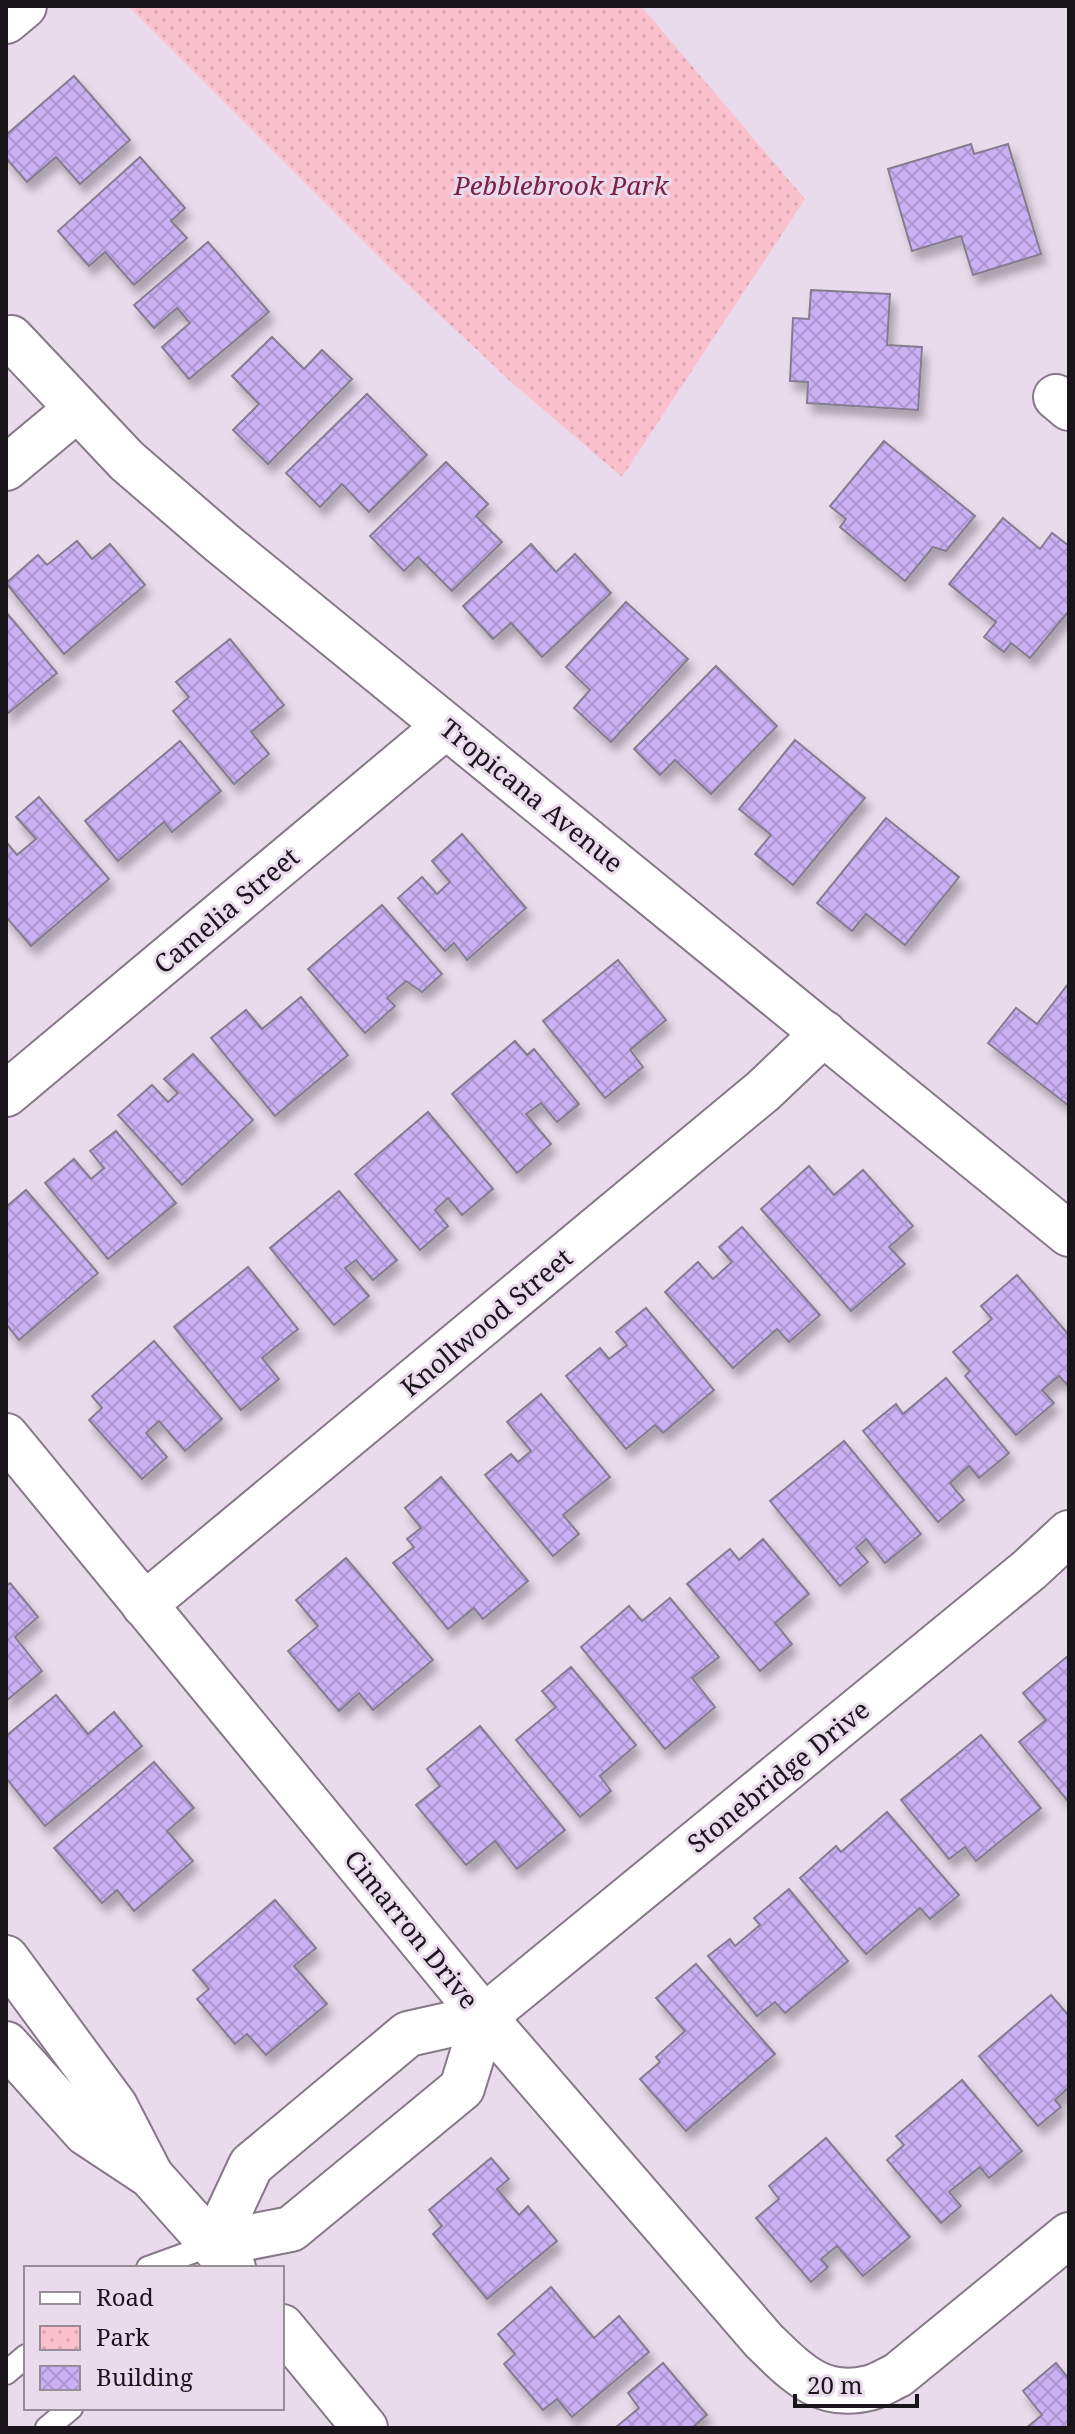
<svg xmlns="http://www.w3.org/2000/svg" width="1075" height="2434" viewBox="0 0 1075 2434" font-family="'Noto Serif',serif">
	<defs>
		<pattern id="park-dots" width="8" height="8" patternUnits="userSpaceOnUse" patternTransform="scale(2)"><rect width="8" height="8" fill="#fbc0ce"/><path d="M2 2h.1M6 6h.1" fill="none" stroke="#d7a4b0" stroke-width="1.8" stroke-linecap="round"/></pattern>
		<pattern id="building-cross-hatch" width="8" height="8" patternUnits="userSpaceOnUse" patternTransform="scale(2)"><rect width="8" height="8" fill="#cbb0f4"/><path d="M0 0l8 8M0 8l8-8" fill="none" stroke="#ae96d1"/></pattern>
		<filter id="shadow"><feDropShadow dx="5" dy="9" stdDeviation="4" flood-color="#0004"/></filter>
	</defs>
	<rect width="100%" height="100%" fill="#eadbec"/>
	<path fill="url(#park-dots)" d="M128,6H641L805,199L622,477L510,381L391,269Z"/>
	<g fill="url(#building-cross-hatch)" stroke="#847d8f" stroke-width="2" filter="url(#shadow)">
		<path d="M74,76L130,140L80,184L56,157L27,182L6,158V135Z"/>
		<path d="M971,144L974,154L1008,144L1041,254L973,275L961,236L912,251L888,169Z"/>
		<path d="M140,157L185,208L171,221L187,238L134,285L105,252L89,266L58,231Z"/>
		<path d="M208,242L269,312L189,379L162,347L190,323L177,308L154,328L134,305Z"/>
		<path d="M811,290L890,294L887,345L922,347L918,410L807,403L808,382L790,381L793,318L809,319Z"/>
		<path d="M272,337L304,369L322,350L352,379L268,464L233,430L259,404L232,376Z"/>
		<path d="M367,394L427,455L369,512L342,484L320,507L286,473Z"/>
		<path d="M884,441L975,516L946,551L933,547L905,581L840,527L846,519L830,506Z"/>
		<path d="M446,462L488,504L476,516L502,542L452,591L418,557L404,571L370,536Z"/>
		<path d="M1003,518L1040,549L1052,533L1069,546V611L1030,658L1011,643L1004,652L984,637L996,622L949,584Z"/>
		<path d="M77,541L92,559L110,544L145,585L64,654L6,583L38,555L47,565Z"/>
		<path d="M531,544L556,572L575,554L611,593L542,657L511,623L493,639L463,606Z"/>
		<path d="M626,602L688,659L611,742L574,708L590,690L566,667Z"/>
		<path d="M6,612L57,673L6,715Z"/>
		<path d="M230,639L284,705L251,732L269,754L234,784L173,711L189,697L176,682Z"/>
		<path d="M716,666L777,726L711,794L675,760L660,775L634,749Z"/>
		<path d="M795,740L865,798L793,885L755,854L771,835L739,809Z"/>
		<path d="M180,741L221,791L172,832L164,822L118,861L85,821Z"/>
		<path d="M39,797L109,879L31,946L6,917V846L8,844L17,855L36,839L16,817Z"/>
		<path d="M886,818L959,877L905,945L866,914L852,931L817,903Z"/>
		<path d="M462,834L526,908L467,960L454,943L445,951L398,898L422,877L437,894L450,882L432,861Z"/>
		<path d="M382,905L442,974L422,992L406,981L387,998L395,1006L365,1033L308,969Z"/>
		<path d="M618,960L666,1020L630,1050L643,1067L605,1098L543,1021Z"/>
		<path d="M1069,983V1106L988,1043L1016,1008L1037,1024Z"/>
		<path d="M301,997L348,1055L275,1116L211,1038L246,1010L262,1029Z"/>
		<path d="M515,1041L527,1055L534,1049L579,1104L557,1122L541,1103L526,1114L551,1144L517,1173L452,1094Z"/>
		<path d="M193,1054L253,1120L182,1185L118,1115L152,1085L168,1102L178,1093L164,1079Z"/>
		<path d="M428,1112L493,1189L462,1215L448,1198L435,1210L448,1226L420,1250L355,1174Z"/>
		<path d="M116,1131L176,1203L108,1259L45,1183L74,1159L91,1179L104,1168L90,1151Z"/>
		<path d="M809,1166L834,1195L863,1170L913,1226L889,1247L905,1264L851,1311L761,1209Z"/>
		<path d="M26,1190L98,1273L19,1340L6,1324V1207Z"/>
		<path d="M339,1191L397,1260L373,1280L356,1260L345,1268L369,1296L334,1325L270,1248Z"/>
		<path d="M742,1227L820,1315L789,1342L777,1329L733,1368L665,1292L698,1262L713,1279L732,1262L719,1247Z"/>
		<path d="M248,1267L298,1329L262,1358L279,1379L241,1410L174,1327Z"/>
		<path d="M1017,1275L1069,1335V1387L1059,1376L1042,1390L1054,1403L1016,1435L965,1376L970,1371L953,1352L992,1319L981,1306Z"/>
		<path d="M646,1308L714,1390L663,1433L655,1425L626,1449L566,1376L600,1348L609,1359L627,1345L616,1332Z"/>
		<path d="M154,1341L222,1419L185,1451L159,1421L146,1433L167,1457L142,1479L89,1420L102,1408L92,1396Z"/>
		<path d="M946,1378L1009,1453L979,1478L969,1466L950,1483L964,1500L938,1522L863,1431L896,1404L903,1414Z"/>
		<path d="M541,1394L610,1477L563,1515L579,1534L553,1556L485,1475L511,1454L518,1462L531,1451L507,1422Z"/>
		<path d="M844,1441L921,1534L885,1563L866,1539L856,1548L868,1562L840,1586L770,1501Z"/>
		<path d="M441,1477L528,1581L483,1619L474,1608L448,1629L393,1563L414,1547L407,1539L421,1528L405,1508Z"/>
		<path d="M763,1539L809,1594L775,1623L792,1644L760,1671L687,1584L730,1549L739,1560Z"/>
		<path d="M346,1558L433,1660L373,1710L359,1693L339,1711L288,1651L318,1626L296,1600Z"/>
		<path d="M10,1583L38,1617L15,1637L42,1671L6,1701V1586Z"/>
		<path d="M670,1598L719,1657L692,1678L715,1707L665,1749L581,1647L629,1606L642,1621Z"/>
		<path d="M1069,1655V1799L1067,1800L1019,1742L1046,1720L1023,1693Z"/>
		<path d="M571,1667L636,1745L600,1776L611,1791L580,1817L516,1740L556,1707L542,1691Z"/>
		<path d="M56,1695L88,1734L114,1712L142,1746L45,1826L6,1778V1736Z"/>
		<path d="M480,1726L565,1830L517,1869L495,1841L466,1865L416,1805L440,1786L427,1769Z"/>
		<path d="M981,1735L1041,1808L976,1861L965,1847L949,1859L901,1800Z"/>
		<path d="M154,1762L194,1808L167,1831L193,1861L134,1911L117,1890L102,1903L54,1848Z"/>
		<path d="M887,1812L959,1895L930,1919L920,1908L866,1954L800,1878L836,1846L841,1852Z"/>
		<path d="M789,1889L848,1961L785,2013L775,2002L757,2016L708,1956L730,1939L735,1946L760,1925L754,1918Z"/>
		<path d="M275,1900L316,1948L294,1966L327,2004L266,2055L247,2034L235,2044L197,1999L209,1989L193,1970Z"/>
		<path d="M696,1964L775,2054L686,2131L640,2079L660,2062L656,2057L685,2031L656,1998Z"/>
		<path d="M1051,1995L1069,2016V2087L1055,2100L1061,2107L1038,2126L979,2056Z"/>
		<path d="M962,2080L1022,2151L989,2178L980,2167L949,2192L961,2206L941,2223L887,2160L904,2145L896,2136Z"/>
		<path d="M826,2138L910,2237L863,2276L837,2246L821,2259L828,2267L811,2282L756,2218L779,2199L769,2186Z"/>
		<path d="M491,2158L509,2179L497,2189L519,2215L528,2206L557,2241L487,2299L433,2234L442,2226L429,2210Z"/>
		<path d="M551,2287L594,2338L619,2316L649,2352L572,2417L557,2399L543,2410L504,2364L515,2354L498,2334Z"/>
		<path d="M663,2363L707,2415L692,2428H615L639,2408L628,2393Z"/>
		<path d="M1056,2363L1069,2379V2428H1026L1042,2415L1023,2391Z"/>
	</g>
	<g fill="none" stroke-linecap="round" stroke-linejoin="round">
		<defs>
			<g id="service">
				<path d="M148,2268L214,2244"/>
				<path d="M6,2373L26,2356"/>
				<path d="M47,2428L71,2408"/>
			</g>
			<g id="minor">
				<path d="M6,21L24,6"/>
				<path d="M11,338L127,461L222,543L1069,1234"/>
				<path d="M1056,397L1069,408"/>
				<path d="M6,468L77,409"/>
				<path d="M6,1094L446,726"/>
				<path d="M6,1436L484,2017L764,2341C796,2372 821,2400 869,2388C879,2386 889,2379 898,2375L1069,2235"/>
				<path d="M144,1605L763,1091L824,1033"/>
				<path d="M214,2244L251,2165L408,2034L484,2017L1029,1570L1069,1533"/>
				<path d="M214,2244L291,2229L462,2088L484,2017"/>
			</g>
			<g id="tertiary">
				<path d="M6,1958L115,2106L150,2174"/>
				<path d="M6,2044L86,2133L151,2176L233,2268"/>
				<path d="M282,2327L365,2428"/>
			</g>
		</defs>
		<use href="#service" stroke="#867888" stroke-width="26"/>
		<use href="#minor" stroke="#867888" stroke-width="48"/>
		<use href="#tertiary" stroke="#867888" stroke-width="48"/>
		<use href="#service" stroke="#fff" stroke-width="22"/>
		<use href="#minor" stroke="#fff" stroke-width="44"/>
		<use href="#tertiary" stroke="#fff" stroke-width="44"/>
	</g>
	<g text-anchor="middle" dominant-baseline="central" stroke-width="6" stroke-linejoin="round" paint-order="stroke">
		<g font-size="26" font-style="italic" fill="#7e2244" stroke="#eadbec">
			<text x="561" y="185">Pebblebrook Park</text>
		</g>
		<g font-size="26" fill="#1a151b" stroke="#eadbec">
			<text transform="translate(532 795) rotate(39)">Tropicana Avenue</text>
			<text transform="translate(226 910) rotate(-40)">Camelia Street</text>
			<text transform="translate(486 1322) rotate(-40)">Knollwood Street</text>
			<text transform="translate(778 1776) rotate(-39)">Stonebridge Drive</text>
			<text transform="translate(412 1929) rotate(51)">Cimarron Drive</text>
		</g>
	</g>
	<rect width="1075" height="2434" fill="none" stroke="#1a151b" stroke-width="16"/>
	<rect x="24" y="2266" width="260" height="144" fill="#eadbec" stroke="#978c98" stroke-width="2"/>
	<rect x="40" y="2292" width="40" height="12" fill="#ffffff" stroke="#978c98" stroke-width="2"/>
	<text x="96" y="2306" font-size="24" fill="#1a151b">Road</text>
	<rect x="40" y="2326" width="40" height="24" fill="url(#park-dots)" stroke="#978c98" stroke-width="2"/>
	<text x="96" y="2346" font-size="24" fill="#1a151b">Park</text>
	<rect x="40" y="2366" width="40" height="24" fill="url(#building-cross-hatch)" stroke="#978c98" stroke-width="2"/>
	<text x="96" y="2386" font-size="24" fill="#1a151b">Building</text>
	<path d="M795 2394v12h122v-12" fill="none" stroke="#1a151b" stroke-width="4"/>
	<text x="807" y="2394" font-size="24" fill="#1a151b" stroke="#eadbec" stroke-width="6" paint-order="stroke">20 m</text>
</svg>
